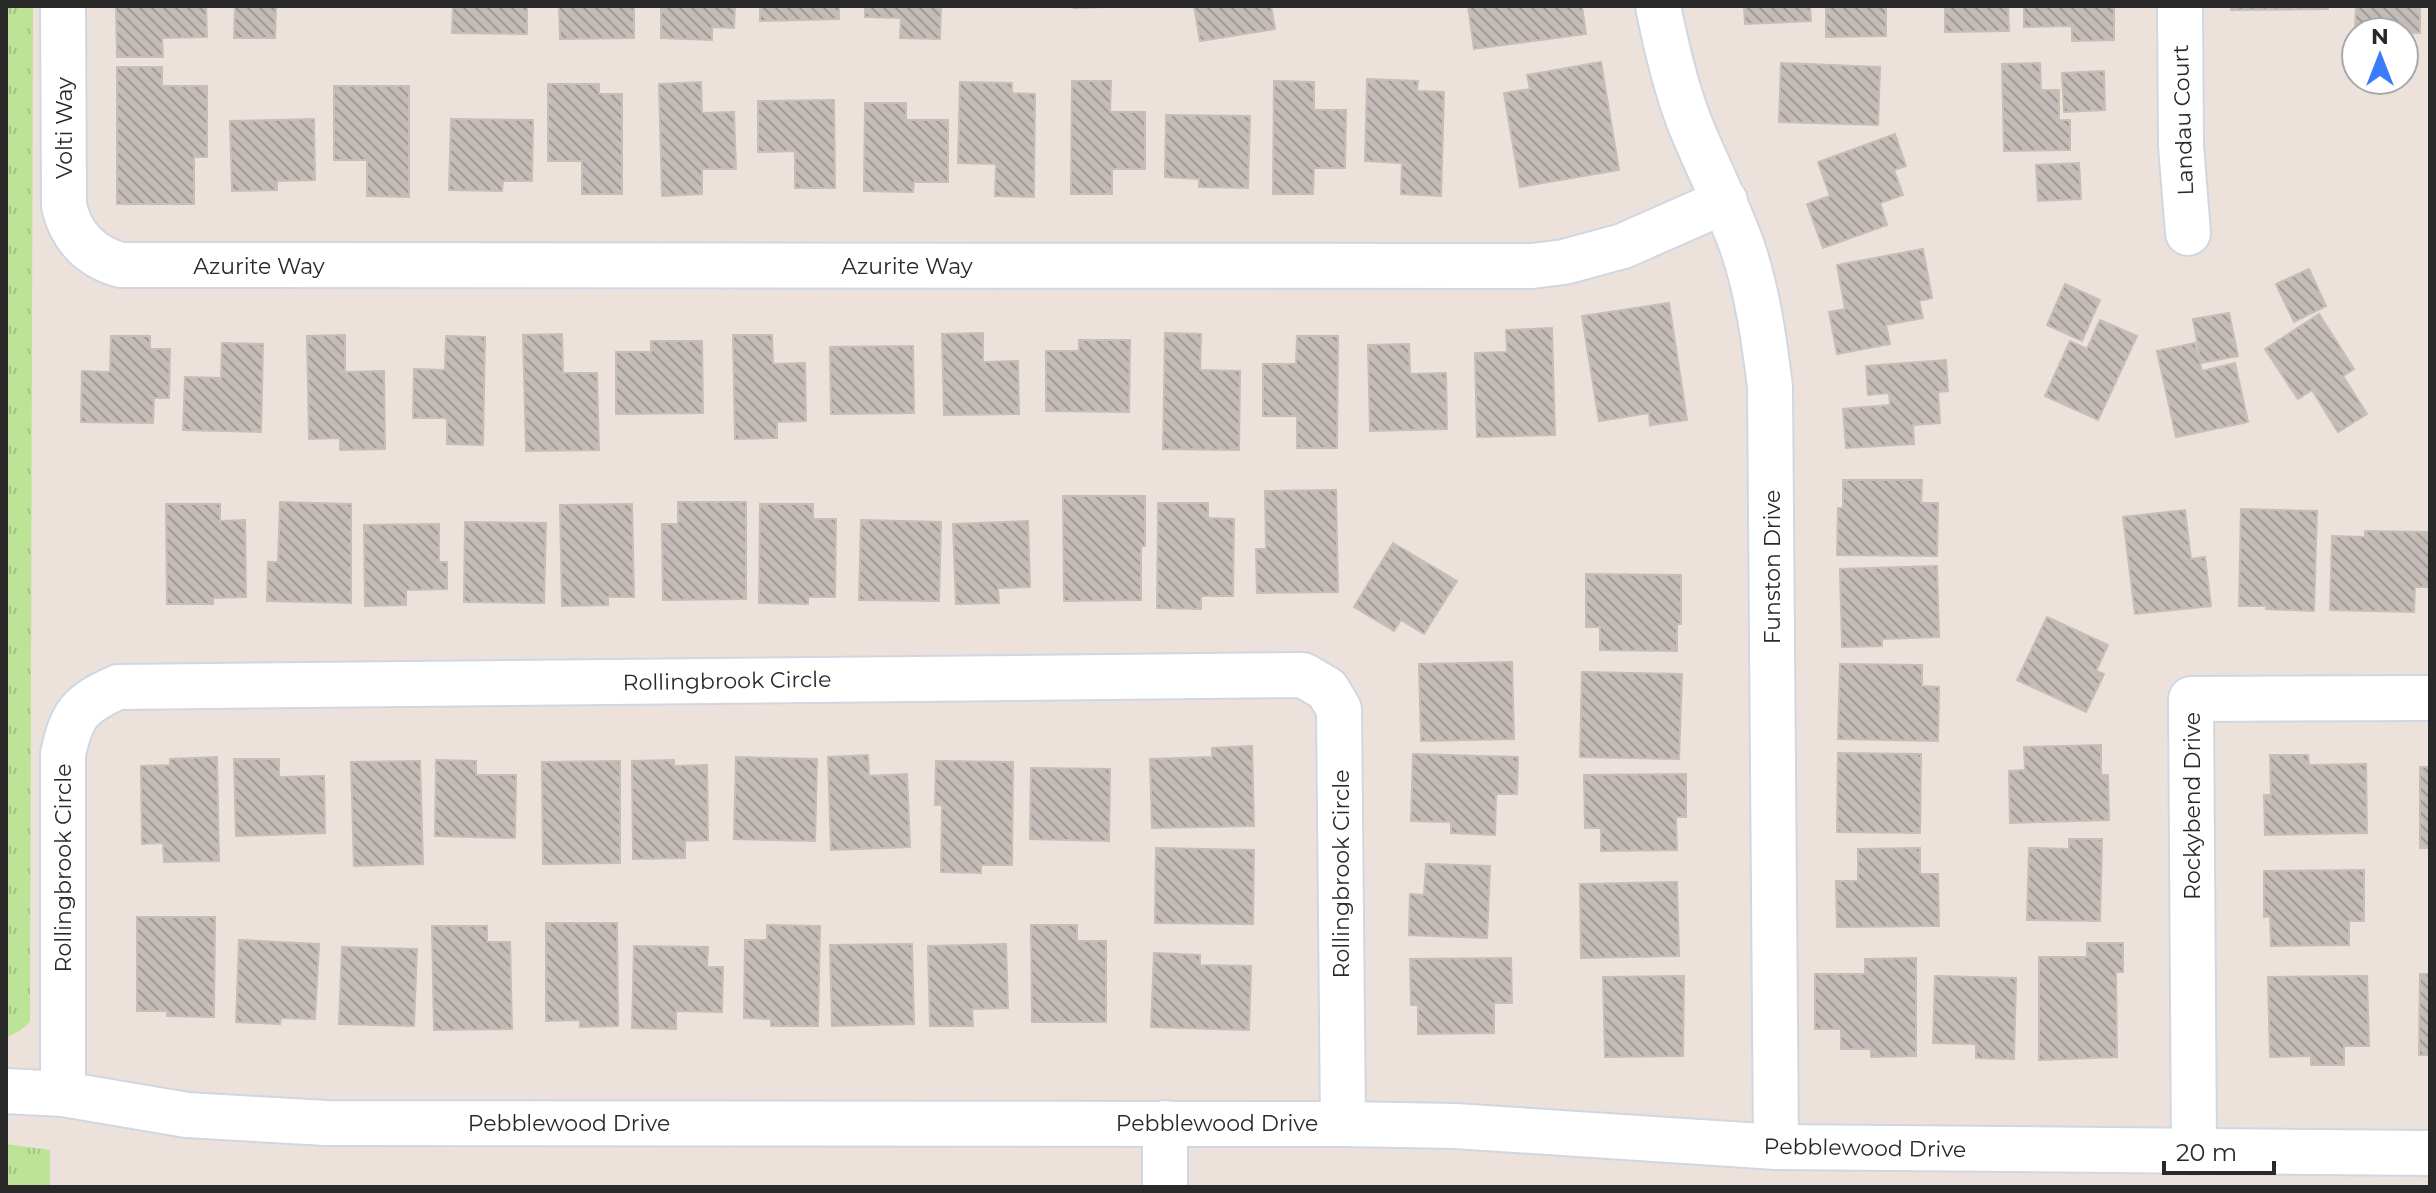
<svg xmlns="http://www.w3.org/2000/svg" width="2436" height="1193" viewBox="0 0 2436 1193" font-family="Montserrat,sans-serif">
	<defs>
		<pattern id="grass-tufts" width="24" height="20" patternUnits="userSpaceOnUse" patternTransform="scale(2)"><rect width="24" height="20" fill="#bde397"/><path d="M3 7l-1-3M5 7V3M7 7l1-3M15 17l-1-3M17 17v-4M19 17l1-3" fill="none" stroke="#a2c382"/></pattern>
		<pattern id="building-back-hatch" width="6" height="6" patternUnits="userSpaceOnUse" patternTransform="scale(2)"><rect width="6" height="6" fill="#c4bcb8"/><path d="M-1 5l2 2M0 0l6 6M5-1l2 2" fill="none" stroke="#9f9996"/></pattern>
	</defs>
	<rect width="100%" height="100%" fill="#ece2db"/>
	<g fill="url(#grass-tufts)">
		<path d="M6,6H33L30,1022L21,1030L6,1038Z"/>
		<path d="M6,1144L50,1150V1187H6Z"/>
	</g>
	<g fill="url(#building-back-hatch)" stroke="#c7beb5" stroke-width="2">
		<path d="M116,6H206L207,37L162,38L163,57H117Z"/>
		<path d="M235,6H276L275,38H234Z"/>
		<path d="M453,6H527V34L452,33Z"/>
		<path d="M559,6H634V38L560,39Z"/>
		<path d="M661,6H735L734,28L712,27V40L661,38Z"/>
		<path d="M760,6H839V19L760,21Z"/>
		<path d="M865,6H941L940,39L900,38L901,18L865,17Z"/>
		<path d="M1074,6H1141L1074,8Z"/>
		<path d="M1194,6H1271L1275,29L1200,41Z"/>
		<path d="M1468,6H1582L1586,34L1474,49Z"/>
		<path d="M1744,6H1810L1811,21L1745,24Z"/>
		<path d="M1826,6H1886V36L1826,37Z"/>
		<path d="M1945,6H2008L2009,31L1945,32Z"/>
		<path d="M2024,6H2114V40L2072,41V26L2024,27Z"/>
		<path d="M2231,6H2328V9L2231,10Z"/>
		<path d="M2356,6H2420V33L2355,31Z"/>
		<path d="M1601,62L1619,170L1520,187L1504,93L1530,89L1527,75Z"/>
		<path d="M1781,63L1880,67L1878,125L1779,122Z"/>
		<path d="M2040,63L2041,90H2059V120H2070V150L2004,151L2002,64Z"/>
		<path d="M117,67H162V86H207V157H194V204H117Z"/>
		<path d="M2104,71L2105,110L2064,112L2062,73Z"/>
		<path d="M1367,79L1418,81L1417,91L1444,92L1441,196L1401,194L1402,163L1365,161Z"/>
		<path d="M1072,81H1111L1110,112H1145V169H1112V194H1071Z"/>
		<path d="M1274,81L1314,82V110H1346L1345,168H1314L1313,194H1273Z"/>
		<path d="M701,82L702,113L734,112L736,169H702V194L662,196L659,84Z"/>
		<path d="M960,82L1012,83V93L1035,94L1034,197L995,196L996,164L958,163Z"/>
		<path d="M548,84H599V94H622V194H582V161H548Z"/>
		<path d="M334,86H409V197L367,196V160H334Z"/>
		<path d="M834,100L835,188H795V151L758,152V101Z"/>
		<path d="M865,103H906V120H948V182H914L913,192L864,191Z"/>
		<path d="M1166,115L1250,116L1248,188L1199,187V179L1165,177Z"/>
		<path d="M314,119L315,180L277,181V190L232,191L230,121Z"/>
		<path d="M451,119L533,120L532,181H503L502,191L449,190Z"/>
		<path d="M1895,134L1906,166L1894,170L1903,195L1880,203L1887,225L1823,248L1807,204L1830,196L1818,162Z"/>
		<path d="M2079,163L2081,199L2038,201L2036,165Z"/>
		<path d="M1923,249L1932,298L1919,301L1923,318L1886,325L1890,344L1837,354L1829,312L1845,309L1837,265Z"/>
		<path d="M2309,269L2326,306L2294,322L2276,284Z"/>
		<path d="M2065,284L2100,300L2082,341L2047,325Z"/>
		<path d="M1669,303L1687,420L1650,425L1649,413L1599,421L1582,316Z"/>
		<path d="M2229,313L2238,356L2201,363L2193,319Z"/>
		<path d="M2319,314L2354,369L2343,376L2367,414L2338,432L2312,390L2298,399L2265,349Z"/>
		<path d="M2100,320L2137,336L2098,420L2045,396L2070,341L2087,349Z"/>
		<path d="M1552,328L1555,435L1477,437L1475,353L1507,352L1506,330Z"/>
		<path d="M983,333V362L1018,361L1019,414L944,415L942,334Z"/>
		<path d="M1165,333L1201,334L1200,370L1240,371L1239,450L1163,449Z"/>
		<path d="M562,334L563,373H597L599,450L526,451L523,335Z"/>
		<path d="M345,335V372L384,371L385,449L340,450V438L309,439L307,336Z"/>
		<path d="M733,335H772L773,364L805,363L806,421L777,422V438L735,439Z"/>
		<path d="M111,336H150V349H170L169,398H154L153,423L81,422L82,371L110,372Z"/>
		<path d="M446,336L485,337L483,445L447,444V418H413L414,369L445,370Z"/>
		<path d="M1297,336H1338L1337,448H1297V416H1263V364H1296Z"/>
		<path d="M1079,340H1130L1129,412L1046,411V351H1079Z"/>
		<path d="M651,341H702L703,413L616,414V352H651Z"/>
		<path d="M222,343L263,344L261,432L183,430L185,377L221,378Z"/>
		<path d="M2195,343L2202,371L2235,363L2248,422L2176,437L2157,351Z"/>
		<path d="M1409,344L1410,374L1446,373L1447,429L1370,431L1368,345Z"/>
		<path d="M913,346L914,413L831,414L830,347Z"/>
		<path d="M1946,360L1948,391L1938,392L1940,423L1913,425L1914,444L1846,448L1843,409L1890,405L1889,393L1868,395L1866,366Z"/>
		<path d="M1843,480H1922L1921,503H1938L1937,556L1837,555L1838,508H1843Z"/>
		<path d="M1336,490L1338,592L1257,593L1256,549H1266L1265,491Z"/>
		<path d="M1063,496H1145V546H1141V600L1064,601Z"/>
		<path d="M280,502L351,504V603L267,601L268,562H278Z"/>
		<path d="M678,502H746V599L663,600L662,524H678Z"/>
		<path d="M1158,503H1208V518L1234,519L1233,596H1201V609L1157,608Z"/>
		<path d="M166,504H220V521L245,520L246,597L213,598V604H167Z"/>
		<path d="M632,504L634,597H608V605L562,606L560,505Z"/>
		<path d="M760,504H813V519H836L835,597H808V604L759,603Z"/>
		<path d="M2241,509L2317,511L2314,611L2266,609L2267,606H2239Z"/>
		<path d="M2185,510L2191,559L2205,557L2211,606L2135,614L2123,517Z"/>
		<path d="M861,520L941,522L939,601L859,600Z"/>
		<path d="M1028,521L1030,587L998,588L999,603L956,604L953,524Z"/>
		<path d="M465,522L546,523L544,603L464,602Z"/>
		<path d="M439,524V562H447V589L406,590V605L365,606L364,525Z"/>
		<path d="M2365,531L2430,532V587H2415L2414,612L2330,610L2332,536L2365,537Z"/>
		<path d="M1393,543L1457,581L1424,634L1401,620L1394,631L1354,607Z"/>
		<path d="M1937,566L1939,637L1882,639V646L1842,647L1840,569Z"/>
		<path d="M1586,574L1681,575V624H1677V651L1600,650V627H1586Z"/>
		<path d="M2047,617L2108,645L2096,671L2104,674L2086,712L2017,680Z"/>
		<path d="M1512,662L1514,739L1421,741L1419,664Z"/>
		<path d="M1840,664L1922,665V686L1939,687L1938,741L1838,739Z"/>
		<path d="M1582,672L1682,674L1679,759L1580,757Z"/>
		<path d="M2101,745V775H2108L2109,820L2010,823L2009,771L2025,770L2024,747Z"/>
		<path d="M1252,746L1254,826L1152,828L1150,759L1212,757V748Z"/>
		<path d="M1838,753L1921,754L1920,833L1837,832Z"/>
		<path d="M1413,754L1518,757L1517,794H1496L1495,835L1451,833V822L1411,821Z"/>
		<path d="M868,755L869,776L907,774L910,847L831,850L828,757Z"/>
		<path d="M2270,755H2308L2309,765L2366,764L2367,833L2265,835L2264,795H2271Z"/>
		<path d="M217,757L219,861L164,862L163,843L142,844L141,766L170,765V759Z"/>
		<path d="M736,757L817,759L815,841L734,839Z"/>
		<path d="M234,759H279V777L324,776L325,833L236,836Z"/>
		<path d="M436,760L476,761V775H516L515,838L435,836Z"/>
		<path d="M674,760V766L707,765L708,840L685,841V858L633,859L632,761Z"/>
		<path d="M420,761L423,864L354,866L351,762Z"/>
		<path d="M620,761V863L543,864L542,762Z"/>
		<path d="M936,761L1013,762L1012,865H981V873L941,872L942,805H935Z"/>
		<rect x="2420" y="767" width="10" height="81"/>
		<path d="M1031,768L1110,769L1109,841L1030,839Z"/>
		<path d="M1686,774V817H1676L1677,850L1601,851V828H1585L1584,775Z"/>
		<path d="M2069,839H2102L2100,921L2027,920L2029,848L2069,849Z"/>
		<path d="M1156,848L1254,850L1253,924L1155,923Z"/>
		<path d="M1920,848V874H1938L1939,926L1837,927L1836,881H1858V849Z"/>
		<path d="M1426,864L1490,866L1487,938L1409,935L1410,894L1424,895Z"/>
		<path d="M2364,870V921H2349V945L2271,946L2270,916L2264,917V871Z"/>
		<path d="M1677,882L1679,956L1581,958L1580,884Z"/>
		<path d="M137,917H215L214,1017L167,1016V1011H137Z"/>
		<path d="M546,923H617L618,1026L580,1027V1020L546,1021Z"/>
		<path d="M767,925L820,926L818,1026H771V1019L744,1018L745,940H767Z"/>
		<path d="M1031,925H1077V941H1106V1022H1032Z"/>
		<path d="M432,926H487V942H510L512,1029L434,1030Z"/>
		<path d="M239,940L319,944L315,1019L281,1018L280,1024L236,1022Z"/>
		<path d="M2087,943H2123V972H2116L2117,1057L2039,1060V957H2087Z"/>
		<path d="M912,944L914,1024L832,1026L830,945Z"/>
		<path d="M1006,944L1008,1008L972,1009L973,1026H930L928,946Z"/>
		<path d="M634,946L708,947L707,967H723L722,1012L676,1011V1029L632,1028Z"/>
		<path d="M342,947L417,949L414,1026L339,1024Z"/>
		<path d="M1154,953L1200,955V965L1251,966L1249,1030L1151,1027Z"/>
		<path d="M1511,958L1512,1003H1494V1033L1418,1034V1005H1411L1410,959Z"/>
		<path d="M1916,958V1056L1871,1057V1049H1841V1029H1815V974H1865V959Z"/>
		<path d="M2420,974H2430V1055H2419Z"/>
		<path d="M1684,976L1683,1056L1605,1057L1603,977Z"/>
		<path d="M1935,976L2016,978L2014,1059L1976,1058V1044L1933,1043Z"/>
		<path d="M2367,976L2369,1046H2344V1065H2311V1056L2270,1057L2268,977Z"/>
	</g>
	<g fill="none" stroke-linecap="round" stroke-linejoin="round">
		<defs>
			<g id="minor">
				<path d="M63,6L64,206C71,237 91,257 121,265L1532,266L1564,262L1623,246L1725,201"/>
				<path d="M1658,6C1666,46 1675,86 1690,124C1707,166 1728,206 1743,249C1758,294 1764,339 1770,387L1776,1147"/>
				<path d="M2180,6L2181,146L2188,233"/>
				<path d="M6,1091L63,1094L187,1115L326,1123L1343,1124L1455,1126L1776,1147L2430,1153"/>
				<path d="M63,1094V754C72,713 80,704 118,687L1303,675L1327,689L1339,709L1343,1124"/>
				<path d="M1165,1123V1187"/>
				<path d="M2194,1152L2191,699L2430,698"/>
			</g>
		</defs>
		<use href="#minor" stroke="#d0d7e2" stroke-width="48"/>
		<use href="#minor" stroke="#fff" stroke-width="44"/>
	</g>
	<g text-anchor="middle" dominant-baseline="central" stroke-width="6" stroke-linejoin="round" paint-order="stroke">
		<g font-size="22" fill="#292929" stroke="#fff">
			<text transform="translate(2183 120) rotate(-92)">Landau Court</text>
			<text transform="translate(64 128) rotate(-90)">Volti Way</text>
			<text x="259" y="266">Azurite Way</text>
			<text x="907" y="266">Azurite Way</text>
			<text transform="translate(1772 567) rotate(-90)">Funston Drive</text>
			<text transform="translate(727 681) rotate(-1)">Rollingbrook Circle</text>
			<text transform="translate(2192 806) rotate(-90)">Rockybend Drive</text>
			<text transform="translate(63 868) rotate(-90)">Rollingbrook Circle</text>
			<text transform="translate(1341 874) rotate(-90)">Rollingbrook Circle</text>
			<text x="569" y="1123">Pebblewood Drive</text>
			<text x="1217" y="1123">Pebblewood Drive</text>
			<text transform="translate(1865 1148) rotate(1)">Pebblewood Drive</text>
		</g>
	</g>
	<rect width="2436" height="1193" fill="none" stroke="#292929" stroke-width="16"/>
	<g transform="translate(2380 56)"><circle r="38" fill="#ffffff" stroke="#a9a9a9" stroke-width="2"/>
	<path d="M0-6L14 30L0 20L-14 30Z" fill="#3a7cfa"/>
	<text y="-12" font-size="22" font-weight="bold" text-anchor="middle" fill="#292929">N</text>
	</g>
	<path d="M2164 1161v12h110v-12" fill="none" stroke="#292929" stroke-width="4"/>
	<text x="2176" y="1161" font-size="24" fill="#292929" stroke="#ffffff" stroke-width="6" paint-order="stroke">20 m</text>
</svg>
